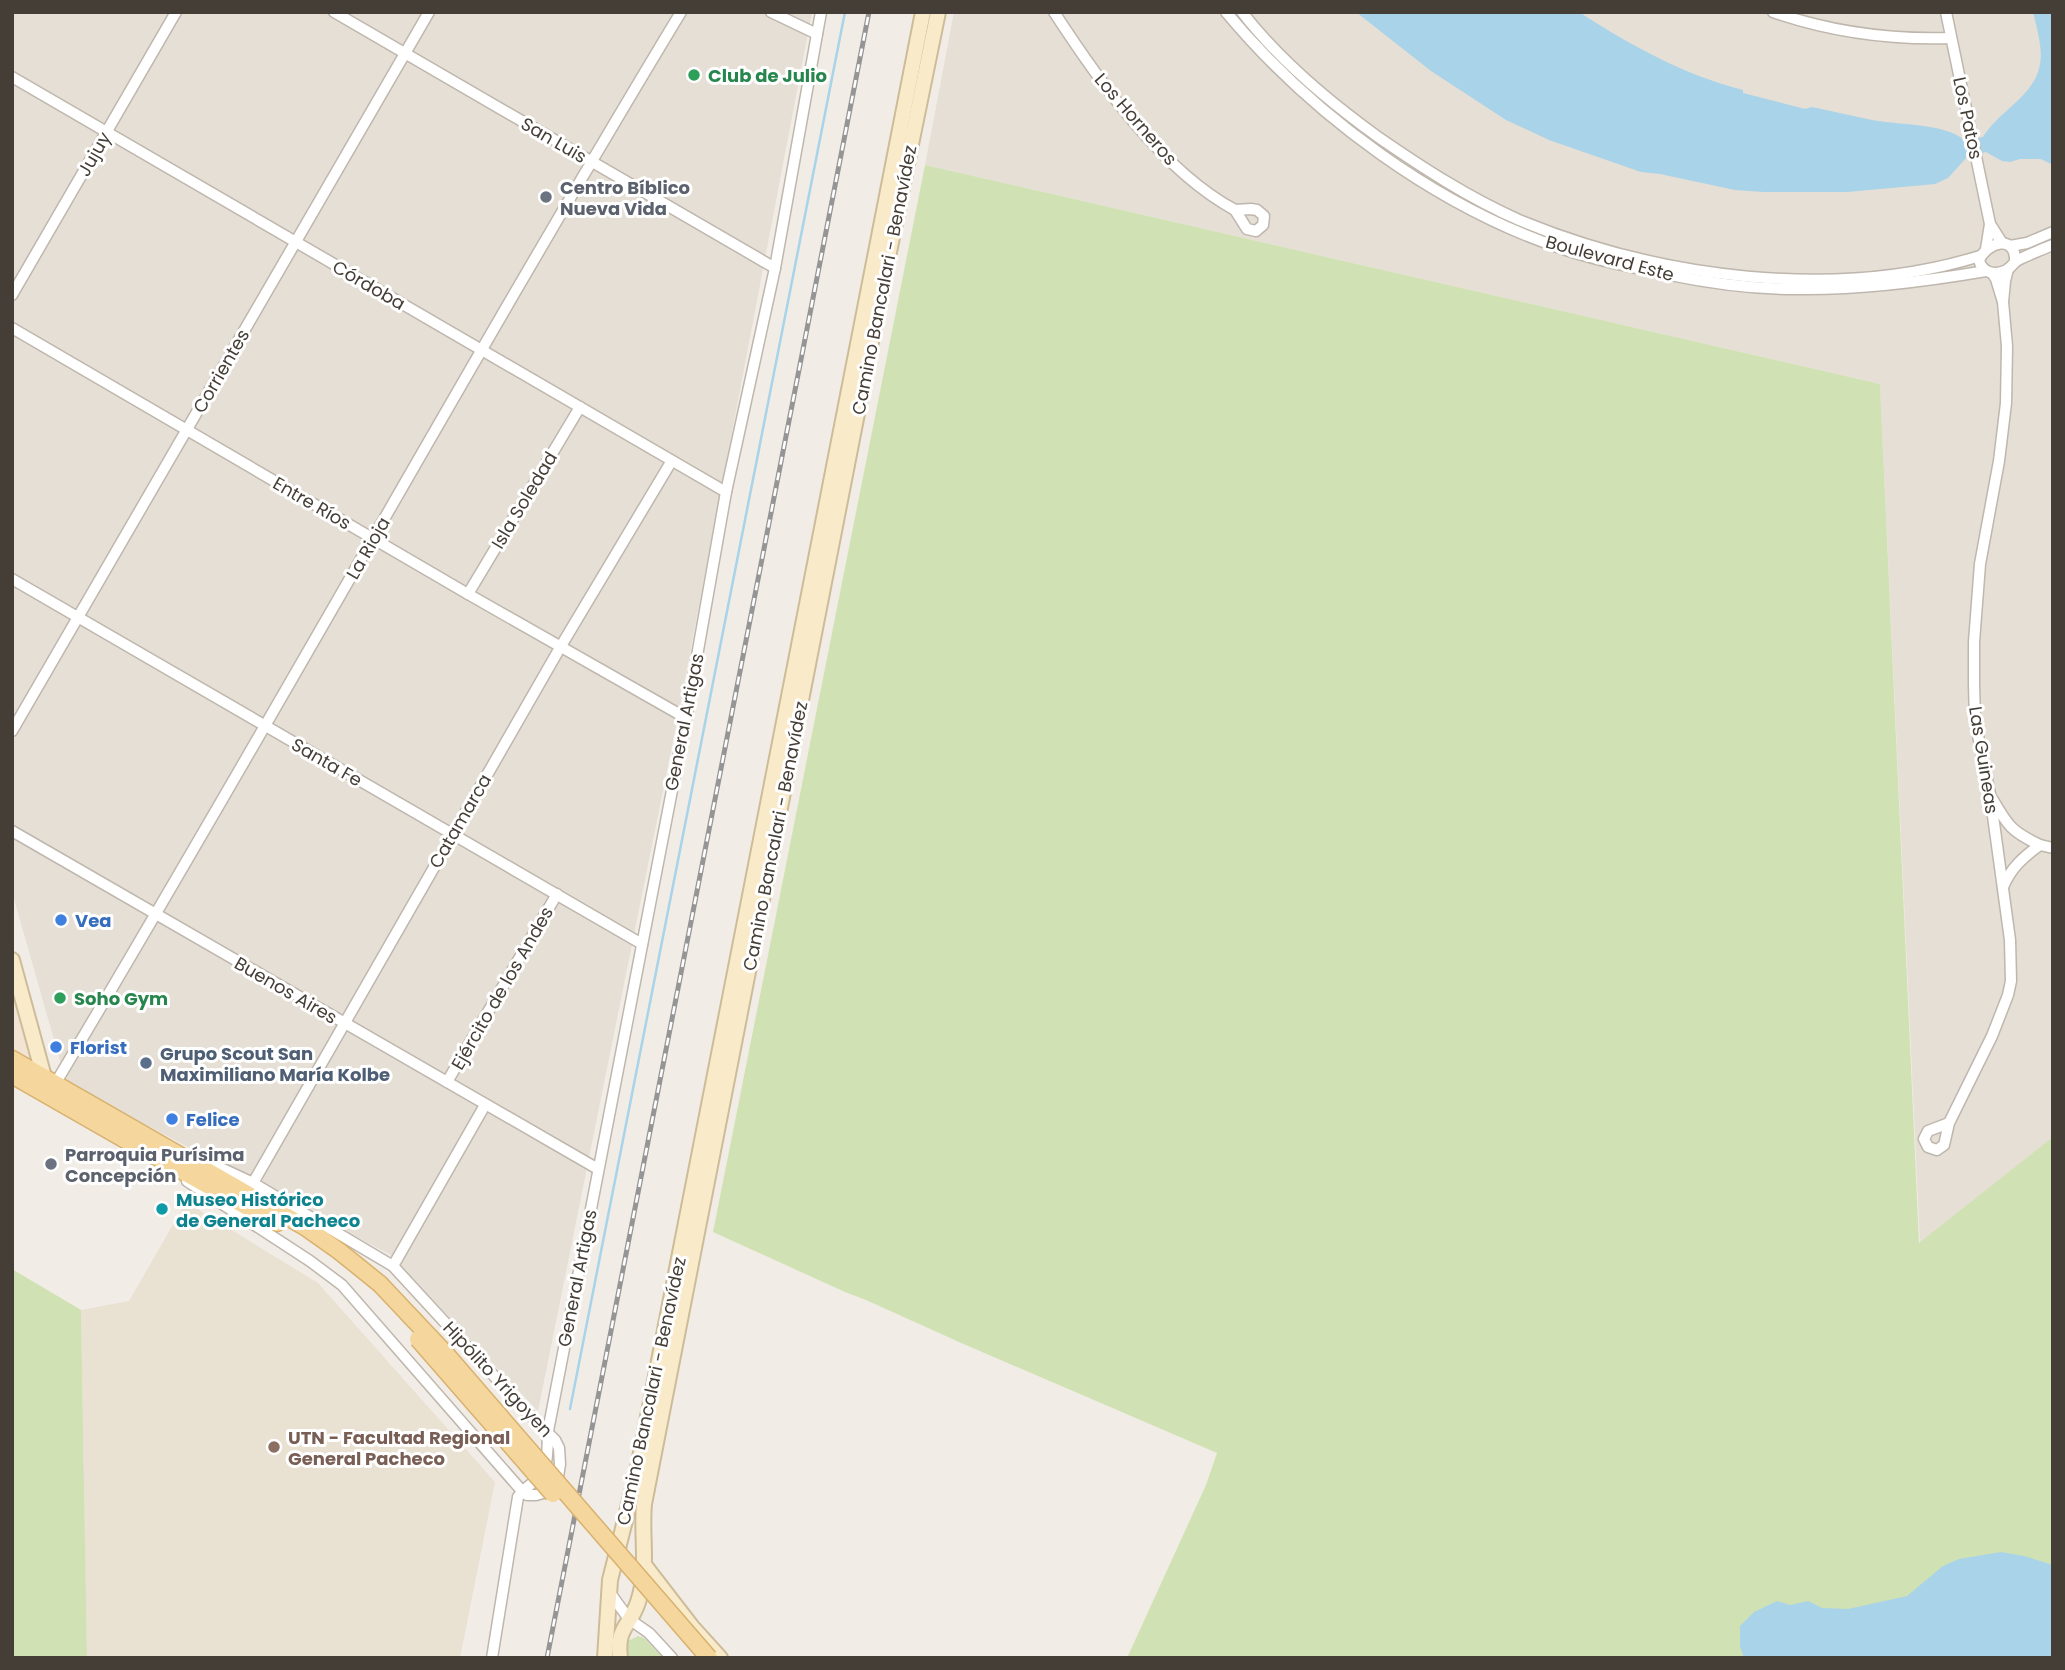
<svg xmlns="http://www.w3.org/2000/svg" width="2065" height="1670" viewBox="0 0 2065 1670" font-family="Poppins,sans-serif">
	<rect width="100%" height="100%" fill="#f1ede6"/>
	<g fill="#e5dfd5">
		<path d="M12,12H812L676,726L538,1411L389,1254L66,1082L12,892Z"/>
		<path d="M954,12H2053V1137L1920,1244L1880,384L925,165Z"/>
	</g>
	<path fill="#f2e3d3" d="M12,986L30,1049L31,1058L28,1060L12,1054Z"/>
	<path fill="#e9e1d2" d="M186,1202L318,1283L495,1482L460,1658H87L81,1310L129,1301Z"/>
	<g fill="#d0e2b3">
		<path d="M925,165L1880,384L1919,1243L2053,1137V1658H1127L1206,1485L1217,1453L959,1342L866,1300L845,1292L713,1232Z"/>
		<path d="M12,1269L81,1310L87,1658H12Z"/>
		<path d="M638,1636L644,1638L663,1658H627L626,1647L628,1641Z"/>
	</g>
	<g fill="#a8d3e9">
		<path d="M1356,12H1579C1630,45 1684,75 1743,90V93L1805,109L1812,107C1832,111 1852,116 1872,120C1896,125 1945,123 1964,140L1983,137C1991,124 2002,115 2013,105C2048,74 2044,55 2033,12H2053V165L2041,159H2020L2010,162L2002,161L1986,152L1967,157L1948,178L1935,184L1847,192H1764L1735,190L1660,174L1641,172L1549,140L1506,120L1431,71Z"/>
		<path d="M2001,1552L2024,1556L2053,1565V1658H1744L1740,1646V1626L1754,1612L1777,1601L1790,1605L1808,1601L1822,1608L1848,1609L1907,1596L1943,1566L1959,1559Z"/>
	</g>
	<g fill="none" stroke-linecap="round" stroke-linejoin="round">
		<path stroke="#a8d3e9" stroke-width="2.5" d="M570,1409L845,12"/>
		<defs>
			<g id="street">
				<path d="M334,12L775,268"/>
				<path d="M771,12L817,34"/>
				<path d="M1054,12C1099,81 1161,170 1235,210"/>
				<path d="M1226,12C1312,115 1438,208 1566,250C1600,261 1635,268 1670,275C1714,284 1761,290 1807,289C1868,289 1927,281 1986,271"/>
				<path d="M1242,12C1280,61 1328,101 1378,137C1423,168 1469,198 1519,220C1659,278 1835,301 1980,256"/>
				<path d="M1773,12C1831,32 1890,40 1951,38"/>
				<path d="M1946,12L1990,224"/>
				<path d="M12,77L726,492"/>
				<path d="M1251,209L1257,210L1264,216L1263,225L1256,231L1247,229L1235,210Z"/>
				<path d="M2010,246L2027,243L2053,232"/>
				<path d="M1986,249L1990,224L2002,243"/>
				<path d="M2015,261C2016,234 1987,242 1979,260C1982,273 1995,276 2007,270C2013,266 2014,261 2020,259C2031,254 2042,249 2053,245"/>
				<path d="M1992,273L1996,279L2003,302L2005,281L2008,269"/>
				<path d="M12,295L176,12"/>
				<path d="M12,328L468,594L686,718"/>
				<path d="M12,579L642,944"/>
				<path d="M468,594L580,407"/>
				<path d="M12,731L429,12"/>
				<path d="M1993,800C2008,826 2012,832 2040,845C2023,857 2011,868 2003,887"/>
				<path d="M12,831L598,1169"/>
				<path d="M2040,845L2053,848"/>
				<path d="M447,1082L557,894"/>
				<path d="M55,1084C268,729 467,366 681,12"/>
				<path d="M1949,1123L1928,1131L1924,1139L1928,1147L1937,1150L1944,1145L1949,1123L1992,1036L2008,995L2011,981L2010,940L1990,794L1975,721L1974,684V642L1980,564L1999,461L2006,403L2007,346L2003,302"/>
				<path d="M187,1181L310,1261L342,1285L522,1491L527,1495H536L543,1493L552,1488L558,1477L560,1464L559,1448L555,1440L530,1415L393,1266L253,1183L197,1157"/>
				<path d="M253,1183L561,646L671,462"/>
				<path d="M393,1266L485,1105"/>
				<path d="M610,1593L629,1619L649,1633L672,1658"/>
				<path d="M492,1658L518,1497C522,1490 529,1486 535,1481C550,1467 547,1450 548,1431L686,718L726,492L775,268L821,12"/>
			</g>
			<g id="secondary">
				<path d="M12,960L44,1077"/>
				<path d="M642,1566H645L692,1627L720,1658"/>
				<path d="M605,1658L610,1580L637,1473L923,12"/>
				<path d="M620,1658C616,1627 630,1627 638,1602C649,1570 641,1538 644,1504L878,306L938,12"/>
			</g>
			<g id="primary">
				<path d="M12,1059L305,1227L339,1251L380,1284"/>
				<path d="M12,1075L129,1142L277,1223"/>
			</g>
		</defs>
		<use href="#street" stroke="#bfb7ad" stroke-width="13"/>
		<use href="#secondary" stroke="#cdbc9a" stroke-width="18"/>
		<use href="#primary" stroke="#d8b16e" stroke-width="19"/>
		<use href="#street" stroke="#fff" stroke-width="10"/>
		<use href="#secondary" stroke="#f9eac9" stroke-width="14"/>
		<use href="#primary" stroke="#f5d69c" stroke-width="16"/>
		<defs>
			<path id="rail" d="M547,1658L869,12"/>
		</defs>
		<use href="#rail" stroke="#959595" stroke-width="5"/>
		<use href="#rail" stroke="#fff" stroke-width="2.5" stroke-dasharray="8" stroke-linecap="butt"/>
		<defs>
			<g id="primary-bridge">
				<path d="M380,1284L446,1354L709,1658"/>
				<path d="M418,1339L553,1494"/>
			</g>
		</defs>
		<use href="#primary-bridge" stroke="#d8b16e" stroke-width="19" stroke-linecap="butt"/>
		<use href="#primary-bridge" stroke="#f5d69c" stroke-width="16"/>
	</g>
	<g fill="#2e9e5b" stroke="#fff" stroke-width="2.5">
		<circle cx="694" cy="75" r="7"/>
		<circle cx="60" cy="998" r="7"/>
	</g>
	<g fill="#6b7280" stroke="#fff" stroke-width="2.5">
		<circle cx="546" cy="197" r="7"/>
		<circle cx="51" cy="1164" r="7"/>
	</g>
	<g fill="#3f7fe0" stroke="#fff" stroke-width="2.5">
		<circle cx="61" cy="920" r="7"/>
		<circle cx="56" cy="1047" r="7"/>
		<circle cx="172" cy="1119" r="7"/>
	</g>
	<circle fill="#5c6f8a" stroke="#fff" stroke-width="2.5" cx="146" cy="1063" r="7"/>
	<circle fill="#0f9aa8" stroke="#fff" stroke-width="2.5" cx="162" cy="1209" r="7"/>
	<circle fill="#8d6e63" stroke="#fff" stroke-width="2.5" cx="274" cy="1447" r="7"/>
	<g text-anchor="middle" dominant-baseline="central" stroke-width="6" stroke-linejoin="round" paint-order="stroke">
		<g font-size="18" font-weight="bold" fill="#27864d" stroke="#fff" text-anchor="start">
			<text x="708" y="75">Club de Julio</text>
			<text x="74" y="998">Soho Gym</text>
		</g>
		<g font-size="18" fill="#443e36" stroke="#fff">
			<text transform="translate(1968 118) rotate(78)">Los Patos</text>
			<text transform="translate(1136 119) rotate(49)">Los Horneros</text>
			<text transform="translate(554 140) rotate(30)">San Luis</text>
			<text transform="translate(94 154) rotate(-60)">Jujuy</text>
			<text transform="translate(1610 258) rotate(15)">Boulevard Este</text>
			<text transform="translate(884 280) rotate(-79)">Camino Bancalari - Benavídez</text>
			<text transform="translate(369 285) rotate(30)">Córdoba</text>
			<text transform="translate(221 371) rotate(-60)">Corrientes</text>
			<text transform="translate(524 500) rotate(-59)">Isla Soledad</text>
			<text transform="translate(312 503) rotate(30)">Entre Ríos</text>
			<text transform="translate(368 548) rotate(-60)">La Rioja</text>
			<text transform="translate(684 722) rotate(-79)">General Artigas</text>
			<text transform="translate(1984 760) rotate(81)">Las Guineas</text>
			<text transform="translate(327 762) rotate(30)">Santa Fe</text>
			<text transform="translate(460 821) rotate(-60)">Catamarca</text>
			<text transform="translate(775 836) rotate(-79)">Camino Bancalari - Benavídez</text>
			<text transform="translate(502 988) rotate(-60)">Ejército de los Andes</text>
			<text transform="translate(286 990) rotate(30)">Buenos Aires</text>
			<text transform="translate(577 1278) rotate(-79)">General Artigas</text>
			<text transform="translate(498 1379) rotate(47)">Hipólito Yrigoyen</text>
			<text transform="translate(651 1391) rotate(-78)">Camino Bancalari - Benavídez</text>
		</g>
		<g font-size="18" font-weight="bold" fill="#5b616d" stroke="#fff" text-anchor="start">
			<text x="560" y="187">Centro Bíblico<tspan x="560" dy="21">Nueva Vida</tspan></text>
			<text x="65" y="1154">Parroquia Purísima<tspan x="65" dy="21">Concepción</tspan></text>
		</g>
		<g font-size="18" font-weight="bold" fill="#366cbe" stroke="#fff" text-anchor="start">
			<text x="75" y="920">Vea</text>
			<text x="70" y="1047">Florist</text>
			<text x="186" y="1119">Felice</text>
		</g>
		<g font-size="18" font-weight="bold" fill="#4e5e75" stroke="#fff" text-anchor="start">
			<text x="160" y="1053">Grupo Scout San<tspan x="160" dy="21">Maximiliano María Kolbe</tspan></text>
		</g>
		<g font-size="18" font-weight="bold" fill="#0d838f" stroke="#fff" text-anchor="start">
			<text x="176" y="1199">Museo Histórico<tspan x="176" dy="21">de General Pacheco</tspan></text>
		</g>
		<g font-size="18" font-weight="bold" fill="#785e54" stroke="#fff" text-anchor="start">
			<text x="288" y="1437">UTN - Facultad Regional<tspan x="288" dy="21">General Pacheco</tspan></text>
		</g>
	</g>
	<rect width="2065" height="1670" fill="none" stroke="#443e36" stroke-width="28"/>
</svg>
